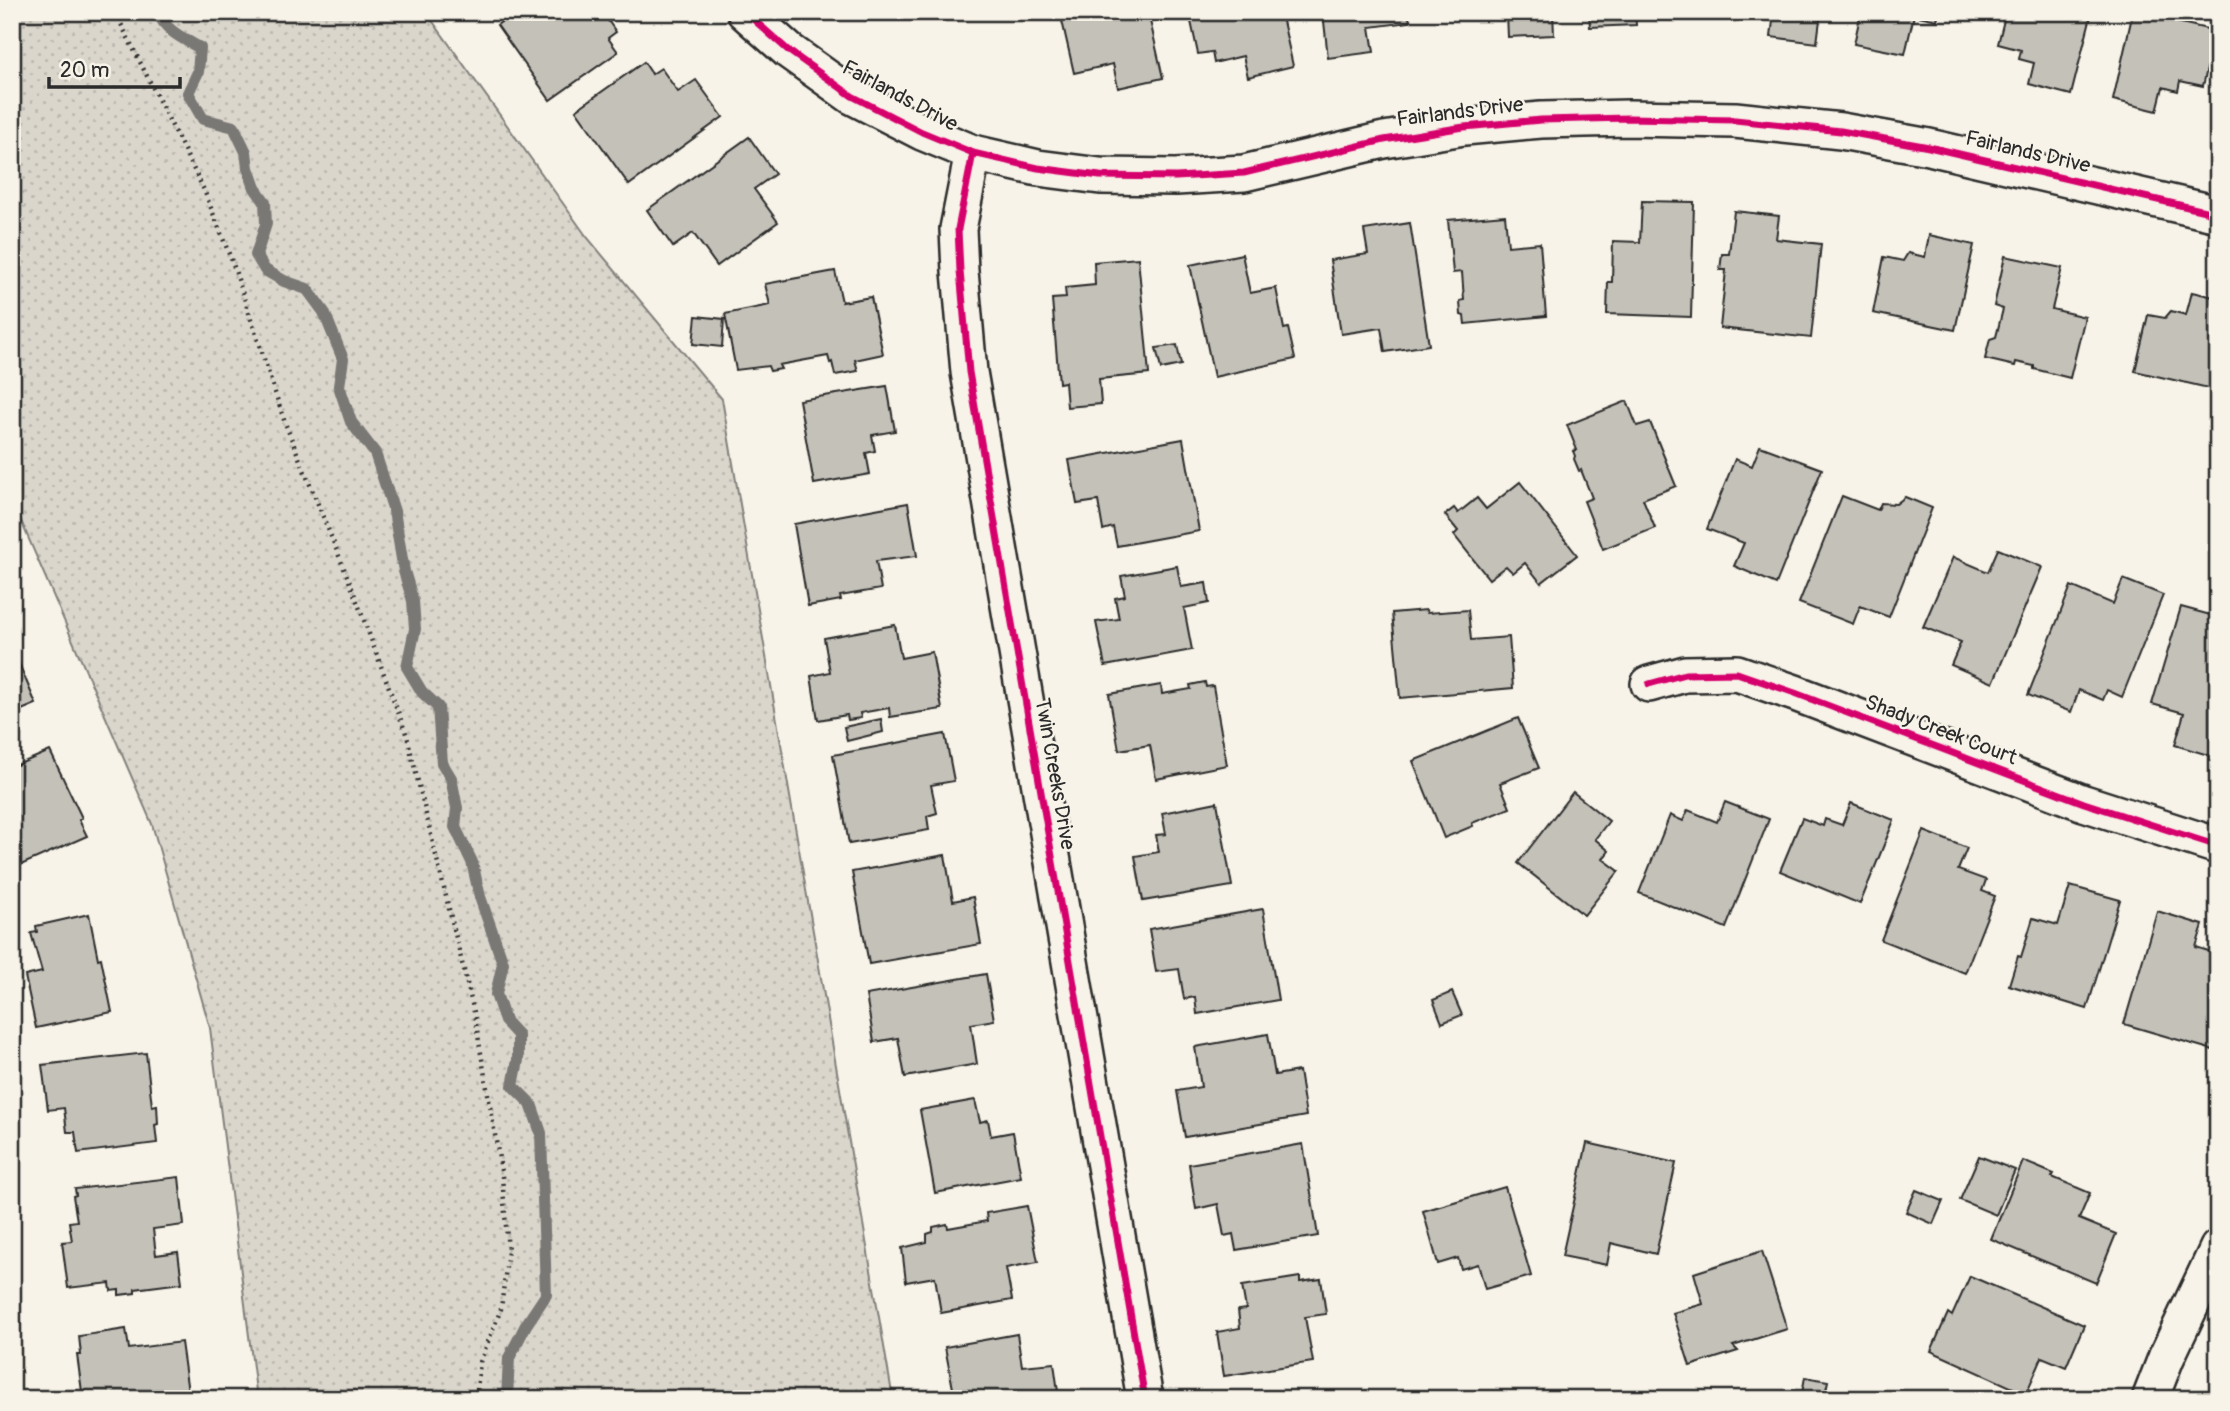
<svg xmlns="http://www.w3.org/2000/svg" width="2230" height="1411" viewBox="0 0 2230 1411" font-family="Pangolin,sans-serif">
	<defs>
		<pattern id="grass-dots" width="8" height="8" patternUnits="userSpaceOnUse" patternTransform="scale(1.75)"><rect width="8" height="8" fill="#dad6cc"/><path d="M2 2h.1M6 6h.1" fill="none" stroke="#bbb8af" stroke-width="1.8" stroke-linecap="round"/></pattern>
	</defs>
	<rect width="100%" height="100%" fill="#f7f3e8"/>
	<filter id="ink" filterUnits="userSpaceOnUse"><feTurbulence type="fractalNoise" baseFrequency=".0143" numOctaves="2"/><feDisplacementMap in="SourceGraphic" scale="14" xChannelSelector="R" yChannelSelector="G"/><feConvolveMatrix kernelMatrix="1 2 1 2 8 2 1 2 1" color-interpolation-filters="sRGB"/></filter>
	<g filter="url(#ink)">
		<path fill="url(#grass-dots)" stroke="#82807c" stroke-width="2" d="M12,12H426L587,237L722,399L893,1399H257L210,1028L152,824L12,500Z"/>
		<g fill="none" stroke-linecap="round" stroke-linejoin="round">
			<path stroke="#7a7874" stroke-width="12" d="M158,12C165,31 184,39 200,48L198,72L188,93L203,119L234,127L246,152L248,168L255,188L265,202L266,224L256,255L265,270L284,281L307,289L324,312L343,359L339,386L351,422L375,453L394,511L404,571L413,601L415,629L407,667L422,692L438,707L442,763L451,778L457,808L455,827L472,862L480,897L503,963L496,994L505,1021L518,1035V1060L513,1086L531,1104L541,1133L546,1295L526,1325L509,1358L507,1399"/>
		</g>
		<g fill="#c4c1b9" stroke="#2b2b2b" stroke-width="2">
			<path d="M515,12H602L616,32L608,38L618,52L550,100L497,25Z"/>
			<path d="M1060,12H1148L1163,78L1118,88L1113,64L1074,73Z"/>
			<path d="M1189,12H1281L1293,66L1248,77L1243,56L1214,63L1212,52L1198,54Z"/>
			<path d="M1323,12H1408L1410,22L1370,27L1374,52L1328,58Z"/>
			<path d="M1462,12H1553L1554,35L1508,37L1507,13L1462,16Z"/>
			<path d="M1589,12H1635L1636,25L1590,27Z"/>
			<path d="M1771,12H1821L1817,43L1771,37L1774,13Z"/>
			<path d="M1861,12H1939L1937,20L1914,15L1905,54L1854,44Z"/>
			<path d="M2006,12H2092L2071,95L2029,84L2034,63L2019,59L2021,50L1998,44Z"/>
			<path d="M2133,12L2216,31L2203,86L2180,81L2178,91L2163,87L2157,111L2113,100Z"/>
			<path d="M644,62L652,74L661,68L678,92L696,80L723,117L629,185L576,110Z"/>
			<path d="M749,137L775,174L754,189L778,222L717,266L693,233L673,247L647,210Z"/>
			<path d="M1642,201L1694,202L1691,317L1607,314L1608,282H1612L1613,241L1640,242Z"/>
			<path d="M1734,211L1779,216L1776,239L1821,244L1811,338L1720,328L1726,270H1720L1722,254H1729Z"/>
			<path d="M1505,215L1508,246L1540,243L1546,316L1465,324L1464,316L1461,315L1460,301L1464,300L1462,272L1453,273L1448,220Z"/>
			<path d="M1410,223L1429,345L1385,352L1381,328L1341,334L1330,260L1368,254L1364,230Z"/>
			<path d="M1929,235L1974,245L1955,330L1873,313L1884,257L1903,261L1908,253L1925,257Z"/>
			<path d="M1242,254L1250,293L1276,288L1284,329L1288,328L1295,359L1214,377L1190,265Z"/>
			<path d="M2005,256L2062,268L2052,309L2085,317L2070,378L2034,369V366L2016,362L2015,366L1985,359L1990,339L1996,337L2003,309L1994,306Z"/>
			<path d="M1138,258L1149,374L1099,379L1101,404L1067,407L1065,382L1059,383L1052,299L1066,298L1065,288L1095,285L1094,262Z"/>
			<path d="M835,271L842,302L871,297L883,354L855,360L858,371L835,375L832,362L830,363L828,356L779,365L781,369L770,371L768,366L736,370L725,314L770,305L765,284Z"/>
			<path d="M2192,292L2218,298L2217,390L2135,371L2148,315L2165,318L2171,311L2186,315Z"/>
			<path d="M696,316L724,319L722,347L693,344Z"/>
			<path d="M1177,345L1181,365L1161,369L1156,348Z"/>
			<path d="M887,386L895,431L872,435L875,451L866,453L870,474L814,484L799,400Z"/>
			<path d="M1627,401L1637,426L1650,422L1676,486L1643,499L1655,528L1603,549L1584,501L1592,498L1581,470L1579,471L1574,459L1575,456L1573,451L1577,450L1567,425Z"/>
			<path d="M1183,439L1199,531L1117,546L1113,527L1103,530L1098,501L1077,504L1069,460Z"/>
			<path d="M1760,446L1822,469L1776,584L1734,566L1744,543L1707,529L1735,459L1752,466Z"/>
			<path d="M1520,482L1577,555L1541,583L1525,563L1513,573L1506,566L1489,579L1454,535L1458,531L1445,515L1454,508L1458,513L1477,498L1486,509Z"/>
			<path d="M1842,496L1878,510L1881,503L1896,504L1905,497L1932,508L1889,617L1860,606L1853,624L1799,603Z"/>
			<path d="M908,503L917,556L876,561L881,589L840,596L841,600L808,606L794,524Z"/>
			<path d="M1998,549L2042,567L1993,683L1951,665L1961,642L1923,627L1953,557L1988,572Z"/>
			<path d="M1177,566L1181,587L1206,583L1209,603L1184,608L1192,650L1105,666L1096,622L1119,619L1115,598L1125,596L1121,576Z"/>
			<path d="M2123,579L2163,595L2122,697L2107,690L2103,700L2079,690L2071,712L2028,695L2071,586L2113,604Z"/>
			<path d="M2181,607L2218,617V758L2175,745L2184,713L2152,704Z"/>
			<path d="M1426,610L1427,613L1468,610L1471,640L1509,637L1513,688L1400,698L1392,613Z"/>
			<path d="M895,625L901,658L932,652L942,709L890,717L889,708L860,713L861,718L848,720L847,715L818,720L811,676L830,672L824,638Z"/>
			<path d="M12,647L36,704L12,714Z"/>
			<path d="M1205,682L1206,687L1213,686L1227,765L1156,779L1150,745L1119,750L1109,694L1161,685L1162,694L1191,689L1190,685Z"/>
			<path d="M1518,718L1539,768L1500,783L1510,808L1472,823L1473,826L1444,838L1413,761Z"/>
			<path d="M881,719L883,732L847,741L844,727Z"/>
			<path d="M945,734L954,781L931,785L937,813L927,816L929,830L849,844L833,755Z"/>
			<path d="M50,751L82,818L79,820L87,836L14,868L12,767Z"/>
			<path d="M1573,792L1609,821L1595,839L1609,851L1603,859L1619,871L1584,915L1518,863Z"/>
			<path d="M1217,802L1232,886L1143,901L1135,856L1159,852L1156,835L1166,834L1162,813Z"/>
			<path d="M1725,802L1769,819L1726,928L1639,893L1670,815L1683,821L1688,810L1717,822Z"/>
			<path d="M1851,803L1894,820L1860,904L1780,871L1802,818L1823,826L1825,819L1842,825Z"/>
			<path d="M1924,831L1967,848L1958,870L1986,880L1982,891L1995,896L1965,973L1881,940Z"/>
			<path d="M945,855L953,901L973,897L981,944L869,964L852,872Z"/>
			<path d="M2070,886L2120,900L2087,1009L2009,985L2018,956L2021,957L2033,918L2058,925Z"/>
			<path d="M1263,909L1278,1000L1197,1014L1195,997L1184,999L1179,969L1156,972L1149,929Z"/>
			<path d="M2157,911L2203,925L2196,947L2218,954V1033L2213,1050L2124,1024Z"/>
			<path d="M89,914L98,959L101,958L112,1012L36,1028L25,976L42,972L31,933L37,932L36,926Z"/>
			<path d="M986,974L994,1020L971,1024L977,1064L905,1077L898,1038L874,1042L866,995Z"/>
			<path d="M1452,992L1462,1015L1442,1023L1433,1000Z"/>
			<path d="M1268,1034L1275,1075L1299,1071L1306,1116L1185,1137L1177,1091L1201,1087L1195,1047Z"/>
			<path d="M146,1053L152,1106L157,1105L158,1124L155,1125L157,1143L78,1153L75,1132H67L64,1108L48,1110L42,1065Z"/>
			<path d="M975,1100L980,1122L988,1120L991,1136L1013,1132L1021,1177L935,1193L920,1110Z"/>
			<path d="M1587,1143L1676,1163L1656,1254L1611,1243L1607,1265L1562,1256Z"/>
			<path d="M1303,1144L1318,1236L1236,1250L1233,1234L1224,1236L1218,1204L1196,1209L1189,1164Z"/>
			<path d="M1979,1156L2015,1170L1996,1215L1960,1200Z"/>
			<path d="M2023,1161L2054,1174L2052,1177L2090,1193L2079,1219L2116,1234L2096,1283L1991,1239Z"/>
			<path d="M179,1177L184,1225L153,1229L156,1255L178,1252L182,1283L135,1289V1293L119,1295V1290L111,1291L110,1283L68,1288L62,1242L72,1241L69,1222L77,1221L73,1196L76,1195L75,1189Z"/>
			<path d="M1505,1187L1531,1276L1485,1289L1478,1264L1461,1269L1458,1258L1438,1264L1423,1211Z"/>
			<path d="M1916,1190L1943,1201L1933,1224L1906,1212Z"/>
			<path d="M1027,1206L1038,1262L1006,1268L1012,1300L941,1313L935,1277L906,1282L902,1248L927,1242V1234L933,1232V1227L947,1224L948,1228L987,1221L986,1213Z"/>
			<path d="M1762,1251L1787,1329L1733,1346L1738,1351L1690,1366L1673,1313L1703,1304L1694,1273Z"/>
			<path d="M1970,1276L2084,1325L2066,1367L2042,1357L2026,1394L1931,1351L1948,1313L1952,1316Z"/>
			<path d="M1300,1277V1282L1321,1279L1326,1314L1305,1317L1313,1362L1224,1376L1217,1332L1240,1328L1238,1310L1246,1309L1242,1286Z"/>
			<path d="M126,1329L129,1349L181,1342L189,1399H83L77,1355H81L79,1336Z"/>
			<path d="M1017,1334L1022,1366L1054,1363L1059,1399H955L945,1347Z"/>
			<path d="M1805,1377L1828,1381L1824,1399H1801Z"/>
		</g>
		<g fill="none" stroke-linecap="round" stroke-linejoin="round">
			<defs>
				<g id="minor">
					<path d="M745,12L789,51L852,96L922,132L973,153L1038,168L1100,176L1176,177L1244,173L1384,140L1464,127L1541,120L1629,118L1735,120L1841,131L1929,147L2218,214"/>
					<path d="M973,153L958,229L960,271L969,372L1145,1399"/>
					<path d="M1649,684L1685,674L1737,673L1795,693L2084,803L2218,846"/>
					<path d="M2150,1399L2166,1358L2218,1248"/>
				</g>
			</defs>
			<use href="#minor" stroke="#2b2b2b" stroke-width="40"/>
			<path stroke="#2b2b2b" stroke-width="4.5" stroke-dasharray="2 5" stroke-linecap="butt" d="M115,12L204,190L233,264L285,423L352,588L407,736L474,1012L502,1176L508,1251L501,1309L480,1362L476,1399"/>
			<use href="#minor" stroke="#f7f3e8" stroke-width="35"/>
			<defs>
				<g id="cycleway">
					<path d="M745,12L789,51L852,96L922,132L973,153L1038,168L1100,176L1176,177L1244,173L1384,140L1464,127L1541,120L1629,118L1735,120L1841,131L1929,147L2218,214"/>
					<path d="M973,153L958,229L960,271L969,372L1145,1399"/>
					<path d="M1649,684L1685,674L1737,673L1795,693L2084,803L2218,846"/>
				</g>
			</defs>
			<use href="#cycleway" stroke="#f7f3e8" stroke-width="11"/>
			<use href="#cycleway" stroke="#d6006c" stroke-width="7"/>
		</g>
	</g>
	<g text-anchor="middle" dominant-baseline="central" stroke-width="5" stroke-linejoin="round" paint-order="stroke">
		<g font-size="21" fill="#2b2b2b" stroke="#f7f3e8">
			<text transform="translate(900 96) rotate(28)">Fairlands Drive</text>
			<text transform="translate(1460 112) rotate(-7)">Fairlands Drive</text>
			<text transform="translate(2028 152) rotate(13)">Fairlands Drive</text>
			<text transform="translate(1941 730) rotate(21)">Shady Creek Court</text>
			<text transform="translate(1055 774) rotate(80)">Twin Creeks Drive</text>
		</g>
	</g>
	<rect width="2230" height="1411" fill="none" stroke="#f7f3e8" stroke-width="42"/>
	<rect x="21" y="21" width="2188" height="1369" fill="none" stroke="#2b2b2b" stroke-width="2.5" filter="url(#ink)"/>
	<path d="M49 77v10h131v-10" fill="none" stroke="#2b2b2b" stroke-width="3.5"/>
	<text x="60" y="77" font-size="21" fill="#2b2b2b" stroke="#f7f3e8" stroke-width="5" paint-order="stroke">20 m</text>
</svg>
